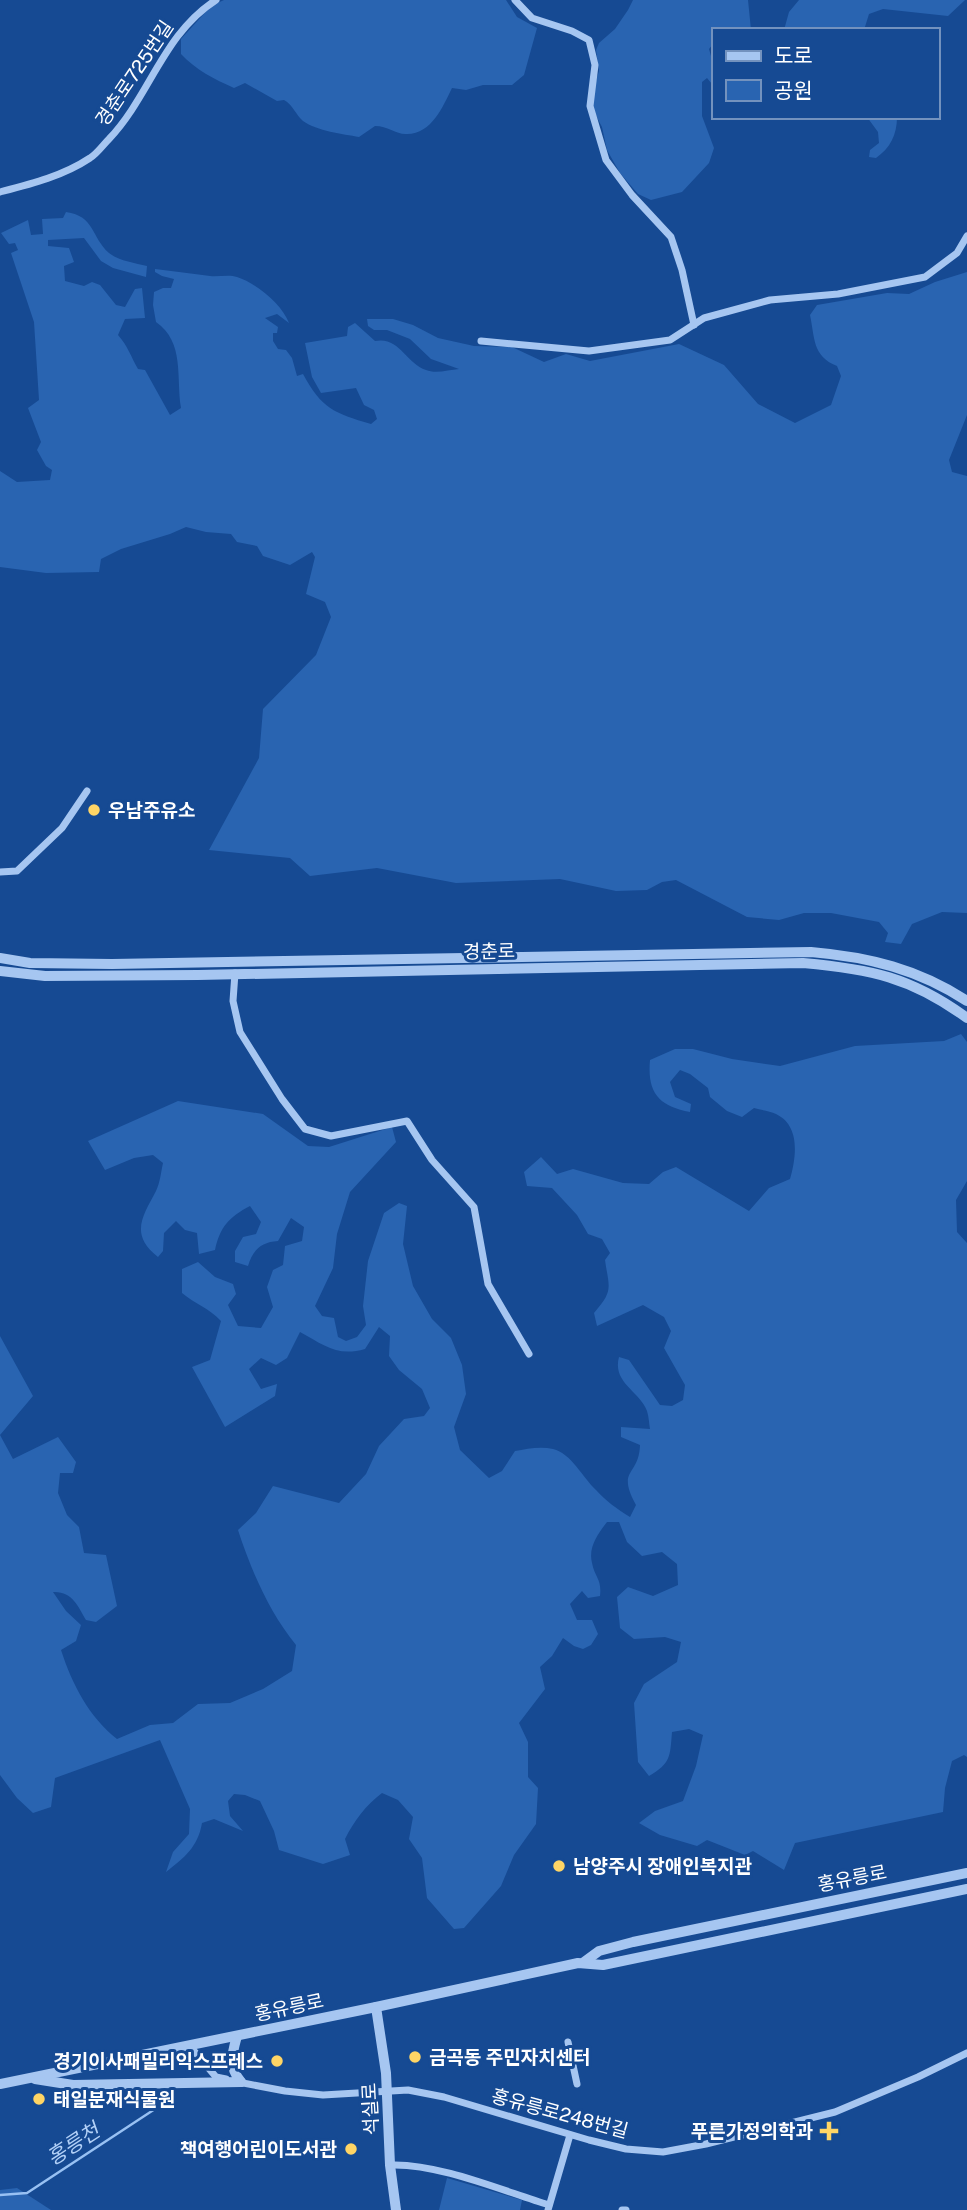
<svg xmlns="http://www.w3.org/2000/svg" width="967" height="2210" viewBox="0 0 967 2210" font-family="'Public Sans','Noto Sans KR',sans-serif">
	<rect width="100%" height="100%" fill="#164a93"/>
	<g fill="#2964b1">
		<path d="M224,0H506L517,17L537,28L524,75L512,85H483L466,90L452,88C443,106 432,134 407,134C397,135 388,126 375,126L359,137C343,134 317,131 303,121C296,115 293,105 284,100L277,101L245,83L234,88C214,79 196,70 181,54V39L211,6Z"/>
		<path d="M633,0H748L751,30H713V44L709,49L713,63V83L712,84L707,78L702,82V116L714,148L709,163L682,192L651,200L638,194L620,173L607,150L602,127L593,110V91L599,71L596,50L599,43L615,29L628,10Z"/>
		<path d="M799,0H965L948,16L883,9L869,14L864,30H784L789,12Z"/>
		<path d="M867,117H897C897,135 890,148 876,158L869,157L870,150L879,143L878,132Z"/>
		<path d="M66,212C95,216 91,237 109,253C119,261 135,263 147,266L146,277L113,268L101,261L84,238L48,240V246L69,248L74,262L64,266L65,281L84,286L92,282L100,285L116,305L125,307L135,289L142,288L145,318L125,319L118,335C128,346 131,357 138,369L145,370L170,415L181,408C176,378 185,342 156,322L153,305L154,292L163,288H171L174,279L162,276L155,272V269C174,271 192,274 210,276C219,277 229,274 237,277C256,283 282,304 289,323L277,314L265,318L278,327L277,333H273V341L278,349L286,350L292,358L297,376L303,374C322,409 334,413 371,424L377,419L374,410L364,405L356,388L321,393L312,377L305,343L347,336L348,327L355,323L375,341C399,336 406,363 426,370C435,374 449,370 459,369L431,359L410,339L387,330H374L368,326L367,319H393L413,325L438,338L474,346L512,347L544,362L566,354L590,361L679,344L724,365L758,404L795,423L831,405L841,376L837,366C812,356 815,338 810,315L817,305L887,293L909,294L935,282L967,272V415L949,460L952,472L967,476V913L942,912L912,924L901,944L885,942L888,933L879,922L831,913H804L779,920L747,917L676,880L662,882L647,890L616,891L560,879L456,883L377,868L310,876L290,858L209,850L259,758L263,709L316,655L331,617L325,602L306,594L315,557L312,552L290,565L263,556L257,546L237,542L231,534L206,532L186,527L170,534L121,549L101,559L99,572L46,573L0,567V471L17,482L50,480L52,470L46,466L37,450L41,442L28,408L39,400L34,322L11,253L18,250L15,243L9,244L1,233L28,220L31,235L43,234L42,219L63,218Z"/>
		<path d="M961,1034L967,1042V1181L956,1200L957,1232L967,1243V1757L964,1755L952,1761L945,1788L943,1812L795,1843L784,1870L753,1851L745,1855L707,1840L697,1846L660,1835L639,1823L655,1811L683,1801L696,1766L703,1735L689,1729L672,1732C670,1757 671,1763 649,1776L638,1762L634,1703L644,1684L677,1662L681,1642L665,1637L634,1639L620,1628L617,1597L628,1587L653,1596L678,1585L677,1564L662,1552L642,1556L627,1542L619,1522H607C598,1534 588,1547 592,1563C595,1578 602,1579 600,1596L588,1598L582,1591L570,1604L577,1620H592L598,1634L591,1645L583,1649L574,1646L563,1638L552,1656L540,1667L545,1689L519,1723L528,1742V1777L538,1788L536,1824L514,1855L501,1886L464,1928L454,1929L427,1898L422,1858L409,1839L413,1817L398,1800L382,1793C366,1805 354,1821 345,1839L350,1855L323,1864L279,1850L274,1831L260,1801L245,1795L234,1794L228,1801L230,1816L243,1831L214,1819L202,1823C198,1847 184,1858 166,1872L173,1852L189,1834L190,1809L160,1740L55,1778L51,1807L33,1813L17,1798L0,1775V1336L33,1396L0,1435L13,1459L58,1437L76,1462L73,1473H60L58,1493L67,1515L79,1527L84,1553L106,1555L117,1606L96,1622L86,1620C78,1606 72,1591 53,1592L66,1611L81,1625L76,1641L61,1650C72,1684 89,1717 117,1739L150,1725L173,1723L198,1704L230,1703L263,1689L292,1671L296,1645C269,1612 251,1570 238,1530L256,1513L273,1486L339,1503L366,1474L379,1446L404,1419L424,1416L430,1408L422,1389L399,1370L389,1356L390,1336L379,1327L365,1349C337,1357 324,1345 300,1332L287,1358L276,1365L261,1358L249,1369L261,1389L277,1384L275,1396L225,1427L192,1367L210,1360L221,1321C209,1308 195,1304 182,1293V1269L198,1262L215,1277L233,1284L236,1294L228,1305L238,1326L261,1328L273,1307L267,1287L273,1270L283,1265L285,1246L302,1241L304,1227L291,1218L278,1241C261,1242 253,1250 248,1266L235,1262V1251L243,1237L256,1234L261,1222L250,1206C229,1217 220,1227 215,1250L199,1254L197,1233L185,1230L176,1221L164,1233L163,1251L158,1257C129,1234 143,1216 156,1191C160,1183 161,1172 163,1163L153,1155L134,1158L105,1170L88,1141L178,1101L263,1114L308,1146L329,1147L392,1127L396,1142L350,1192L337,1234L333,1268L315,1306L322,1316L334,1318L338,1337L346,1341L357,1337L366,1325L363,1306L368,1261L384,1213L399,1203L407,1206L403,1244L413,1286L432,1319L451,1338L462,1365L466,1394L454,1427L460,1450L489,1478L502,1471L515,1451C527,1449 540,1446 553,1449C571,1453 583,1478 596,1490C606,1501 617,1509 630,1517L636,1505C616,1468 639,1477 640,1445L621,1437V1427L650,1429C649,1424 649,1417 647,1411C640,1391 612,1383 619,1357L629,1360L660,1405L672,1406L683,1400L685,1385L664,1348L671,1331L664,1317L643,1305L597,1326L594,1313C614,1290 609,1288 605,1260L610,1253L602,1239L588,1234L577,1215L552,1188L527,1186L524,1172L541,1157L557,1174L573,1169L623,1183L649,1184L663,1172L676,1167L749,1211L769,1188L790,1179C796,1158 801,1126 776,1114C770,1111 761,1110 754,1108L742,1117L727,1111L710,1097L708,1088L690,1074L680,1070L670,1082L675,1097L691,1104L690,1112C659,1106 647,1093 650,1060L675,1049H693L732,1059L780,1066L855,1046L944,1041Z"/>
		<path d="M447,2178L522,2200L520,2210H439Z"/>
		<path d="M17,2188L51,2210H0V2190Z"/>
	</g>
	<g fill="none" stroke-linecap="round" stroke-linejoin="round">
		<path stroke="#98c1f3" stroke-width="2.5" d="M0,2195L27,2193L158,2107"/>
		<g stroke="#a6c6f1" stroke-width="7">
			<path d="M515,0L532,18L572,31L589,40L595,65L590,106L606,160L632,195L671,237L682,270L694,325"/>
			<path d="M0,192C31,184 63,176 90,158C97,154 103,145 109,139C150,96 163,34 216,0"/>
			<path d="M481,341L589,351L670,340L704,318L770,300L838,294L925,277L957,253L967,236"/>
			<path d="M0,872L17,871L62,828L87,791"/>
			<path d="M235,973L233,1001L240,1032L282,1099L305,1129L331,1136L407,1121L432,1160L474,1207L488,1284L529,1354"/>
			<path d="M568,2042L577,2084"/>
			<path d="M189,2045L216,2077L226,2079"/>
			<path d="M238,2082L285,2091L323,2095L408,2090L444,2097L589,2140L626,2149L663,2152L706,2144L835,2112L918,2077L967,2053"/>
			<path d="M390,2165C438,2163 503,2191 549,2205"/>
			<path d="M548,2210L570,2135"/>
			<path d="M622,2210H626"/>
		</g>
		<g stroke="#a6c6f1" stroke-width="10">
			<path d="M0,958L30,963L112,964L811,952C869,957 918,969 967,1001"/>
			<path d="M0,971L45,976L198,975L803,963C870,969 911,977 967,1018"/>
			<path d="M584,1962L599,1951L633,1942L967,1873"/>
			<path d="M376,2007L386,2073L390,2165L396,2210"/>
			<path d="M237,2036C232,2054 228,2066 241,2082"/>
			<path d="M35,2079L73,2085L241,2082"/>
			<path d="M0,2084L376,2007L578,1963L603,1965L967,1889"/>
		</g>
	</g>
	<g fill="#ffd565" stroke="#164a93" stroke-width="2.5">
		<circle cx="94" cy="810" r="7"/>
		<circle cx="559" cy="1866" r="7"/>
		<circle cx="415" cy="2057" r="7"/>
		<circle cx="277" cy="2061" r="7"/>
		<circle cx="39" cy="2099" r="7"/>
		<path d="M825.5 2120.5h7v7h7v7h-7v7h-7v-7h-7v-7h7z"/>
		<circle cx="351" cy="2149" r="7"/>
	</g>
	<g text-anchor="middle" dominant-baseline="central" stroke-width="6" stroke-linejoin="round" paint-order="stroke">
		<g font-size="19" fill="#fff" stroke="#164a93">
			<text transform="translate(134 73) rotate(-56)">경춘로725번길</text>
			<text transform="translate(489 951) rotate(-1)">경춘로</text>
			<text transform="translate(852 1878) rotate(-11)">홍유릉로</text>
			<text transform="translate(289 2007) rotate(-12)">홍유릉로</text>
			<text transform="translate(370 2109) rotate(-93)">석실로</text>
			<text transform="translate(560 2113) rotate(15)">홍유릉로248번길</text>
		</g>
		<g font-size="19" font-weight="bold" fill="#fff" stroke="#164a93" text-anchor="start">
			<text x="108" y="810">우남주유소</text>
			<text x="573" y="1866">남양주시 장애인복지관</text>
			<text x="429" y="2057">금곡동 주민자치센터</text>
			<text x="263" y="2061" text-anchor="end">경기이사패밀리익스프레스</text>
			<text x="53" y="2099">태일분재식물원</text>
			<text x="813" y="2131" text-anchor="end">푸른가정의학과</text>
			<text x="337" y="2149" text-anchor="end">책여행어린이도서관</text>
		</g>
		<g font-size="21" font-style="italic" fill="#b2d0f7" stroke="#164a93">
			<text transform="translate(73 2144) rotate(-33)">홍릉천</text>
		</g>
	</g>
	<rect x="712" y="28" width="228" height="91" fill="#164a93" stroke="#7392be" stroke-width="2"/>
	<rect x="726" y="51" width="35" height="10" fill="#a6c6f1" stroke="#7392be" stroke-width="2"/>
	<text x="774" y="63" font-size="21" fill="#ffffff">도로</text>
	<rect x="726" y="80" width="35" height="21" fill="#2964b1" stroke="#7392be" stroke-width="2"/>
	<text x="774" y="98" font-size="21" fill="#ffffff">공원</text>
</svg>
